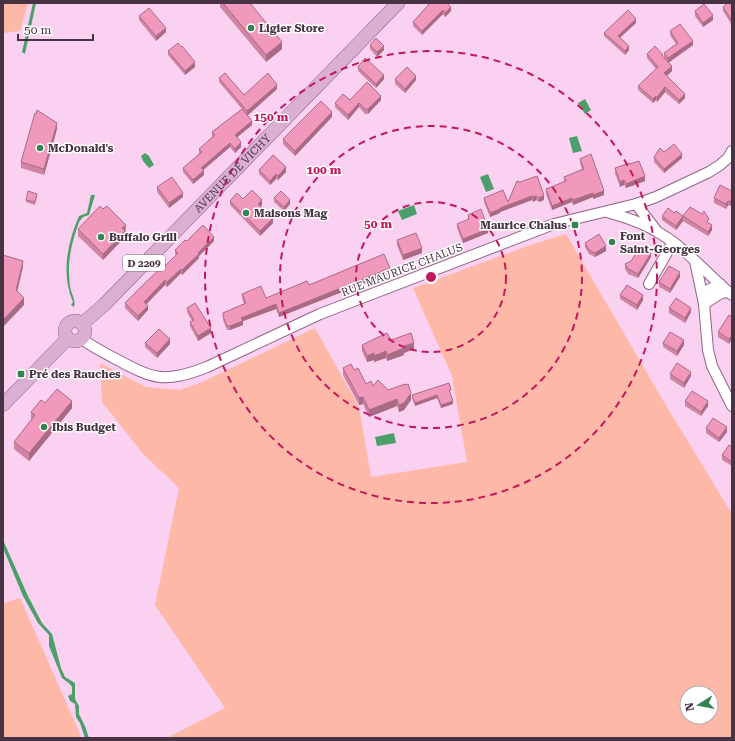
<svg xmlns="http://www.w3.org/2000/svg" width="735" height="741" viewBox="0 0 735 741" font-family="'Roboto Serif',serif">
	<rect width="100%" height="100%" fill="#fad1f0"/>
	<g fill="#feb8a7" fill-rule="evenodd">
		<path d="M3,3H28L20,31L3,33Z"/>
		<path d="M566,234L661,397L732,514V738H167L225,708L155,605L179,488L144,455L102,402L100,363L146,387L180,390L200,383L315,328L359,407L371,477L467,462L452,376L413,288L536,243ZM687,693H711V717H687Z"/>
		<path d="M20,598L80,734V738H3V603Z"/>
	</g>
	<g fill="#4c9e6a">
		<path d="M33,3H36L25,54L22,52Z"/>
		<path d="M585,99L591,110L585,114L578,103Z"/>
		<path d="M577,136L582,151L573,153L569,138Z"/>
		<path d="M145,153L149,156L154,165L149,168L143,161L141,156Z"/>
		<path d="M488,174L494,189L486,192L480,177Z"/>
		<path d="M91,195H95L89,215L83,217L79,222C71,245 67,261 70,286C71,294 76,299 74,307L71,305L73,302C61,274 67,244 79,216L87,213Z"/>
		<path d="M414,205L417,214L402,220L398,211Z"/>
		<path d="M394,433L396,443L377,446L375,437Z"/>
		<path d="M3,540L28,596L42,623L52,634L61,668L65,677L75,683V699L79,706V714L85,726L89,738H85L80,723L76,717L75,704L70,701L68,696L72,694V687L70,684L62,678L49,646V635L38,623L23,596L3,548Z"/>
	</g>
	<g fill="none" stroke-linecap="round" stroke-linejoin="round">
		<defs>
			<g id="minor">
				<path d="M636,204L656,230"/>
				<path d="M607,212C624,217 641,222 656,231C685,247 707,274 732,295"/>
				<path d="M695,261L704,304L708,350L712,366L732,406"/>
				<path d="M649,284L673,242"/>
				<path d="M702,293L720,284"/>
				<path d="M704,304L721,293L728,292"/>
				<path d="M82,339C91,346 103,352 114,358C153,379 164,384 207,367L320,314L554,224L636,204L656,197L709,172L720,165L728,158L732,151"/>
			</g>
			<g id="major">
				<circle cx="75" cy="331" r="10"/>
				<path id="s1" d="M82,324L105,304L398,3"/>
				<path d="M3,405L67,339"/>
			</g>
		</defs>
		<use href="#minor" stroke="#906387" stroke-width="12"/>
		<use href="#major" stroke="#96608c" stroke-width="14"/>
		<use href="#minor" stroke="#fff" stroke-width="10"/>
		<use href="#major" stroke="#daafd1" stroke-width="13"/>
	</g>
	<g fill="#cf84a3">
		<path d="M220,3H250L282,49L266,62L220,7Z"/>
		<path d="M732,6V25L723,11V7Z"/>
		<path d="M451,7V11L445,17L443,14L422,35L413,26V22Z"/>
		<path d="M695,11L713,20L703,27L695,16Z"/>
		<path d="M139,16L166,32L156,41L139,20Z"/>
		<path d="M636,23L620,38L629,50L625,55L604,36V33Z"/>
		<path d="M670,31L693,45L668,63L672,71L667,76L685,98L679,104L665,92L657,102L656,100L653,103L638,90V86L656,69L647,58V54L663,58L666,61L664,58V53L676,44L670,35Z"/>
		<path d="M370,45L384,50L377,57L370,49Z"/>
		<path d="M168,51L195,67L185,75L168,55Z"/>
		<path d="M358,67L384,79L376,88L358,71Z"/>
		<path d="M219,78L244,95L277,89L247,115L252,125L237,137L241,147L235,153L230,147L203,170L204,175L193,184L183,172V168L199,154V149L212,137V132L242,109L219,82Z"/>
		<path d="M395,79L416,80L405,93L395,84Z"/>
		<path d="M350,100H381L368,114H365L359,107L348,120L335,107V103Z"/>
		<path d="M332,117L295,156L283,144V139Z"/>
		<path d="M57,129L44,175L21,168V162Z"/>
		<path d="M664,152L682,158L664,173L654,162V157Z"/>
		<path d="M580,159L604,195L593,199V197L573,205L572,202L552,210L546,194V189L564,182V177L582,169L580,163Z"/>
		<path d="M630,164L645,181L626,188L624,185L620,187L615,173V168Z"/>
		<path d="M259,170L286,172L278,180L276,179L270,185L259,174Z"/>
		<path d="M517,181L544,200L539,202L536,200L533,202L532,200L500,212V213L490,217L484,202V198L508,202Z"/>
		<path d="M157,187L183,197L169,208L157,192Z"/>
		<path d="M732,187V202L730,206L728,205L726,209L714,203V198L732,191Z"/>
		<path d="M37,196L35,205L26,202V200Z"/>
		<path d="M274,198L290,204L284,211L274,202Z"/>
		<path d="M243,199L262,205L261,206L273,223L260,236L230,205V201Z"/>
		<path d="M468,215L488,233L463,243L457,228V224L468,220Z"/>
		<path d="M662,216L683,221L676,230L662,220Z"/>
		<path d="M683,216L709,224L712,230L708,236L683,221Z"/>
		<path d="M78,229L126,231L125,232V237L103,260L78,236Z"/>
		<path d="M397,240L422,253L403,260L397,245Z"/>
		<path d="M187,241H214L199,256V258L182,275L181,273L167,287L165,285L147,304L148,310L138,321L125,308V303L162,269L176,255L175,254V250Z"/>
		<path d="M585,243L606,251L595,257L589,254L585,247Z"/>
		<path d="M651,257L638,278L628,274L625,269V264Z"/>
		<path d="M390,273L279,317L276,309L243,321V325L230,330H227L223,320V313L244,304L242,298V294L266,298L309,285Z"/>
		<path d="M680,277L670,293L659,287V282Z"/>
		<path d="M620,295L643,300L637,310L620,299Z"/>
		<path d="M187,308L211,333L198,341L190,326V322L192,321L187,312Z"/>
		<path d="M669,308L691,312L685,323L669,313Z"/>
		<path d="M732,317L729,344L718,337V332Z"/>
		<path d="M391,340L414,349L404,353V355L387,361L386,358L374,362V360L367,362L362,351V345Z"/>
		<path d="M145,343L170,344L157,358L145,347Z"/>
		<path d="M663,343L684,345L677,356L663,347Z"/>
		<path d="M343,368L354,370L366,384L373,386L388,390L411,400L404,410L399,412L397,406L369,417L363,404L359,405L343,375Z"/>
		<path d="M670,374L691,376L684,388L670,379Z"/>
		<path d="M450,393L453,404L441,408L437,398L415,406L412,398V395L451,393Z"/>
		<path d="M685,401L708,406L701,416L685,406Z"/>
		<path d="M45,403L72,408L29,461L14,449V442L31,420V412Z"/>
		<path d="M706,428L727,432L719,442L706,433Z"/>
		<path d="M732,447V466L722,460V455Z"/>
	</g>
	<g fill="#a96b84">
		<path d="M451,7V11L445,17V13Z"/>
		<path d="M443,10V14L422,35V31Z"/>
		<path d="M713,15V20L703,27V23Z"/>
		<path d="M636,19V23L618,39V36Z"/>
		<path d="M166,28V32L156,41V36Z"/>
		<path d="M693,41V45L668,63V58Z"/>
		<path d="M282,42V49L266,62V55Z"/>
		<path d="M384,46V50L377,57V52Z"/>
		<path d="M629,46V50L625,55V51Z"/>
		<path d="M195,62V67L185,75V71Z"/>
		<path d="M672,66V71L664,78V73Z"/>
		<path d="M384,75V79L376,88V84Z"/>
		<path d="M416,76V80L405,93V89Z"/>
		<path d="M277,85V89L247,116V111Z"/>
		<path d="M665,87V92L657,102V97Z"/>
		<path d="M685,94V98L679,104V100Z"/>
		<path d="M381,96V100L368,114V109Z"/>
		<path d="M656,96V100L653,103V99Z"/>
		<path d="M359,103V107L348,120V115Z"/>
		<path d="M332,112V117L295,156V151Z"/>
		<path d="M252,121V125L235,139V135Z"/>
		<path d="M57,123V129L44,175V169Z"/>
		<path d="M241,142V147L235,153V149Z"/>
		<path d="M230,143V147L201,172V168Z"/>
		<path d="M682,154V158L664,173V169Z"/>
		<path d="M286,167V172L278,180V176Z"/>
		<path d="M204,170V175L193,184V180Z"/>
		<path d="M276,174V179L270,185V181Z"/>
		<path d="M645,176V181L626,188V184Z"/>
		<path d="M624,180V185L620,187V182Z"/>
		<path d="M604,191V195L593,199V195Z"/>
		<path d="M183,193V197L169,208V203Z"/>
		<path d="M593,193V197L573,205V200Z"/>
		<path d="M544,195V200L539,202V198Z"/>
		<path d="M532,196V200L500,212V213L490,217V213L500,208Z"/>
		<path d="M536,196V200L533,202V197Z"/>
		<path d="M572,198V202L552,210V206Z"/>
		<path d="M732,198V202L730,206V202Z"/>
		<path d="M262,200V205L258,208V204Z"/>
		<path d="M290,200V204L284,211V207Z"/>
		<path d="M728,201V205L726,209V204Z"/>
		<path d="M683,216V221L676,230V226Z"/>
		<path d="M273,218V223L260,236V231Z"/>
		<path d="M126,225L125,237L103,260V254L122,228Z"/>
		<path d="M712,225V230L708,236V232Z"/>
		<path d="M488,229V233L463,243V239Z"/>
		<path d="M214,237V241L199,256V258L182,275V270L198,253Z"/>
		<path d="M606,246V251L595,257V253Z"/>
		<path d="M422,248V253L403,260V255Z"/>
		<path d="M651,253V257L638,278V274Z"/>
		<path d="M23,261V267L16,297V290Z"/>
		<path d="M390,268V273L279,317V313Z"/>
		<path d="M181,269V273L167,287V282Z"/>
		<path d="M680,272V277L670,293V289Z"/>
		<path d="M165,280V285L144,306V302Z"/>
		<path d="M643,295V300L637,310V305Z"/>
		<path d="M24,298V305L3,327V320Z"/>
		<path d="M276,304V309L243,321V325L230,330V326L241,318Z"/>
		<path d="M148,306V310L138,321V316Z"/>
		<path d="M691,308V312L685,323V318Z"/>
		<path d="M211,328V333L198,341V336Z"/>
		<path d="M732,335V339L729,344V339Z"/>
		<path d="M170,339V344L157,358V353Z"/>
		<path d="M684,340V345L677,356V351Z"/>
		<path d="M414,343V349L404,353V355L387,361V355L404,346Z"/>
		<path d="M386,351V358L374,362V356Z"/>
		<path d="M374,353V360L367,362V356Z"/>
		<path d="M691,372V376L684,388V383Z"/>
		<path d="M411,393V400L404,410L399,412V405Z"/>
		<path d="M437,395V398L415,406V403Z"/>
		<path d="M363,397V404L359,405V398Z"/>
		<path d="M397,399V406L369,417V410Z"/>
		<path d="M72,401V408L29,461V453Z"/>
		<path d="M453,401V404L441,408V405Z"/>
		<path d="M708,401V406L701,416V412Z"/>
		<path d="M727,427V432L719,442V438Z"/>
	</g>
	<g fill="#f199bd" stroke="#a96b84">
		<path d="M223,3H250L282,42L266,55Z"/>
		<path d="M430,3H447L451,7L445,13L443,10L422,31L413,22Z"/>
		<path d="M728,3H730L732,6V21L723,7Z"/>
		<path d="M704,4L713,15L703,23L695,11Z"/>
		<path d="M149,8L166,28L156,36L139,16Z"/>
		<path d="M628,10L636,19L618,36L629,46L625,51L604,33Z"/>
		<path d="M680,24L693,41L668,58L664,53L678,43L670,31Z"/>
		<path d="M376,38L384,46L377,52L370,45Z"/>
		<path d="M178,43L181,47L182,46L195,62L185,71L168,51Z"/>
		<path d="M655,46L663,55L662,56L672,66L664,73L685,94L679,100L665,87L657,97L656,96L653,99L638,86L658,67L647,54Z"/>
		<path d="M365,58L384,75L376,84L358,67Z"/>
		<path d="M407,67L416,76L405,89L395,79Z"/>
		<path d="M225,73L244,95L268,73L277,85L247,111L219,78Z"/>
		<path d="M367,82L381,96L368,109H365L359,103L348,115L335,103L343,94L350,100Z"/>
		<path d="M321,101L332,112L295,151L283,139Z"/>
		<path d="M242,109L252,121L235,135L241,142L235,149L230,143L201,168L204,170L193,180L183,168L202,152L199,149L215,135L212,132Z"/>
		<path d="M37,110L57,123L44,169L21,162L35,113L36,114Z"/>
		<path d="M674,144L682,154L664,169L654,157L660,148L664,152Z"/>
		<path d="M591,154L604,191L593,195V193L573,200L572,198L552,206L546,189L566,181L564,177L584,169L580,159Z"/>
		<path d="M273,155L286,167L278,176L276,174L270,181L259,170Z"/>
		<path d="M639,161L645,176L626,184L624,180L620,182L615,168L630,163V164Z"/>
		<path d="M537,176L544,195L539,198L536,196L533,197L532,196L500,208V209L490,213L484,198L503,190L508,202L517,181L520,182Z"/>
		<path d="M172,177L183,193L169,203L157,187Z"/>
		<path d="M720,185L732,191V198L730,202L728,201L726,204L714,198Z"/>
		<path d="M252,190L262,200L258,204L273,218L260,231L230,201L237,193L243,199Z"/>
		<path d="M28,191L37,194L35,202L26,200Z"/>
		<path d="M281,191L290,200L284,207L274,198Z"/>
		<path d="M100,206L103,209L107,206L126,225L122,228L125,231L103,254L78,229Z"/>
		<path d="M690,207L702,214L704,211L709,219L707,222L712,225L708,232L683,216Z"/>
		<path d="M668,208L674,213L676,211L683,216L676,226L662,216Z"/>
		<path d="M481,209L488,229L463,239L457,224L469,219L468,215Z"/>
		<path d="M203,225L214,237L198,253L199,254L182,270L181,269L167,282L165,280L144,302L148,306L138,316L125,303L147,281L161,268L162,269L178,253L175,250L185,240L187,241Z"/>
		<path d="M416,233L422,248L403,255L397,240Z"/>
		<path d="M599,234L606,246L595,253L589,250L585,243Z"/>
		<path d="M641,246L651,253L638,274L628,269L625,264L631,261Z"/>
		<path d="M384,254L390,268L279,313L276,304L241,318L243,321L230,326H227L223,316V313L246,303L242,294L261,286L266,298L307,281L309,285Z"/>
		<path d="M3,255L23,261L16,290L24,298L3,320Z"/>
		<path d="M669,266L680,272L670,289L659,282Z"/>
		<path d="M627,285L643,295L637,305L620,295Z"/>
		<path d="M676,298L691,308L685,318L669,308Z"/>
		<path d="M195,303L211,328L198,336L190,322L194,320L187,308Z"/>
		<path d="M729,315L732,317V335L729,339L718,332Z"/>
		<path d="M159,329L170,339L157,353L145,343Z"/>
		<path d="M670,332L684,340L677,351L663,343Z"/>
		<path d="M387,333L391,340L411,333L414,343L404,346V348L387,355L386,351L374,356V353L367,356L362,345Z"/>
		<path d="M677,363L691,372L684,383L670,374Z"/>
		<path d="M351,364L354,370L358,368L366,384L371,381L373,386L378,380L388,390L405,384L406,385L408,384L411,393L404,403L399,405L397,399L369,410L363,397L359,398L343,368Z"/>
		<path d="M449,383L451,390H449L453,401L441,405L437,395L415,403L412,395Z"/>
		<path d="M57,389L72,401L29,453L14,442L35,415L31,412L41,400L45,403Z"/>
		<path d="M692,391L708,401L701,412L685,401Z"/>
		<path d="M713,418L727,427L719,438L706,428Z"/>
		<path d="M729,445L732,447V462L722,455Z"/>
	</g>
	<g fill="none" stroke="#c2185b" stroke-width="2" stroke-dasharray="7 5">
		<circle cx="431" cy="277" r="75"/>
		<circle cx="431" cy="277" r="151"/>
		<circle cx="431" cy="277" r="226"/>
	</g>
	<g fill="#348353" stroke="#fff" stroke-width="1.5">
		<circle cx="251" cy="28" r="4"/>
		<circle cx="40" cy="148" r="4"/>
		<circle cx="246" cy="213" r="4"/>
		<rect x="571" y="221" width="8" height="8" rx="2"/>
		<circle cx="101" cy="237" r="4"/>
		<circle cx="612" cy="242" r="4"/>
		<rect x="17" y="370" width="8" height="8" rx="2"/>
		<circle cx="44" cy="427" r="4"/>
	</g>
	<g text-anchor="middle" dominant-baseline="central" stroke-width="3" stroke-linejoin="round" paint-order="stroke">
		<rect fill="#fff" stroke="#7e707b" stroke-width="1" x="123" y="255" width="42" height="16" rx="3"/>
		<g font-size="10" font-weight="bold" fill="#473343">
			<text x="144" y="263">D 2209</text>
		</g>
		<g font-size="11" font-weight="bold" fill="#473343" stroke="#fff" text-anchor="start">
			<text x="259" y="28">Ligier Store</text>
			<text x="48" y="148">McDonald's</text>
			<text x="254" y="213">Maisons Mag</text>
			<text x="567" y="225" text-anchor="end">Maurice Chalus</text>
			<text x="620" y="236">Font<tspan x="620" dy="13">Saint-Georges</tspan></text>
			<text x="109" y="237">Buffalo Grill</text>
			<text x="29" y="374">Pré des Rauches</text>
			<text x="52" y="427">Ibis Budget</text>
		</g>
		<g font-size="11" fill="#473343" stroke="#fff">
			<text stroke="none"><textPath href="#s1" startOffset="213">AVENUE DE VICHY</textPath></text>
			<text transform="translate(402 270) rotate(-21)">RUE MAURICE CHALUS</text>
		</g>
	</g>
	<circle cx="431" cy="277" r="6" fill="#c2185b" stroke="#fff" stroke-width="2"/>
	<g font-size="12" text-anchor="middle" font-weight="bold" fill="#c2185b" stroke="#fff" stroke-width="3" stroke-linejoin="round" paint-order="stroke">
		<text x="271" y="121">150 m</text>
		<text x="324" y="174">100 m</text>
		<text x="378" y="228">50 m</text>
	</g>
	<rect width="735" height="741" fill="none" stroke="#473343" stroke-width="8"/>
	<g transform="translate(699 705) rotate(259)"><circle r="19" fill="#ffffff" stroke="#b5adb4"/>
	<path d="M0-3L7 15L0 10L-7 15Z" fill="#348353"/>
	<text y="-6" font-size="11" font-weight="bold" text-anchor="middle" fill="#473343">N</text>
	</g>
	<path d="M18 34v6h75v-6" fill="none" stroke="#473343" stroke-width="2"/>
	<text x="24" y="34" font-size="12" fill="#473343" stroke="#ffffff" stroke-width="3" paint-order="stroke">50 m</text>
</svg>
